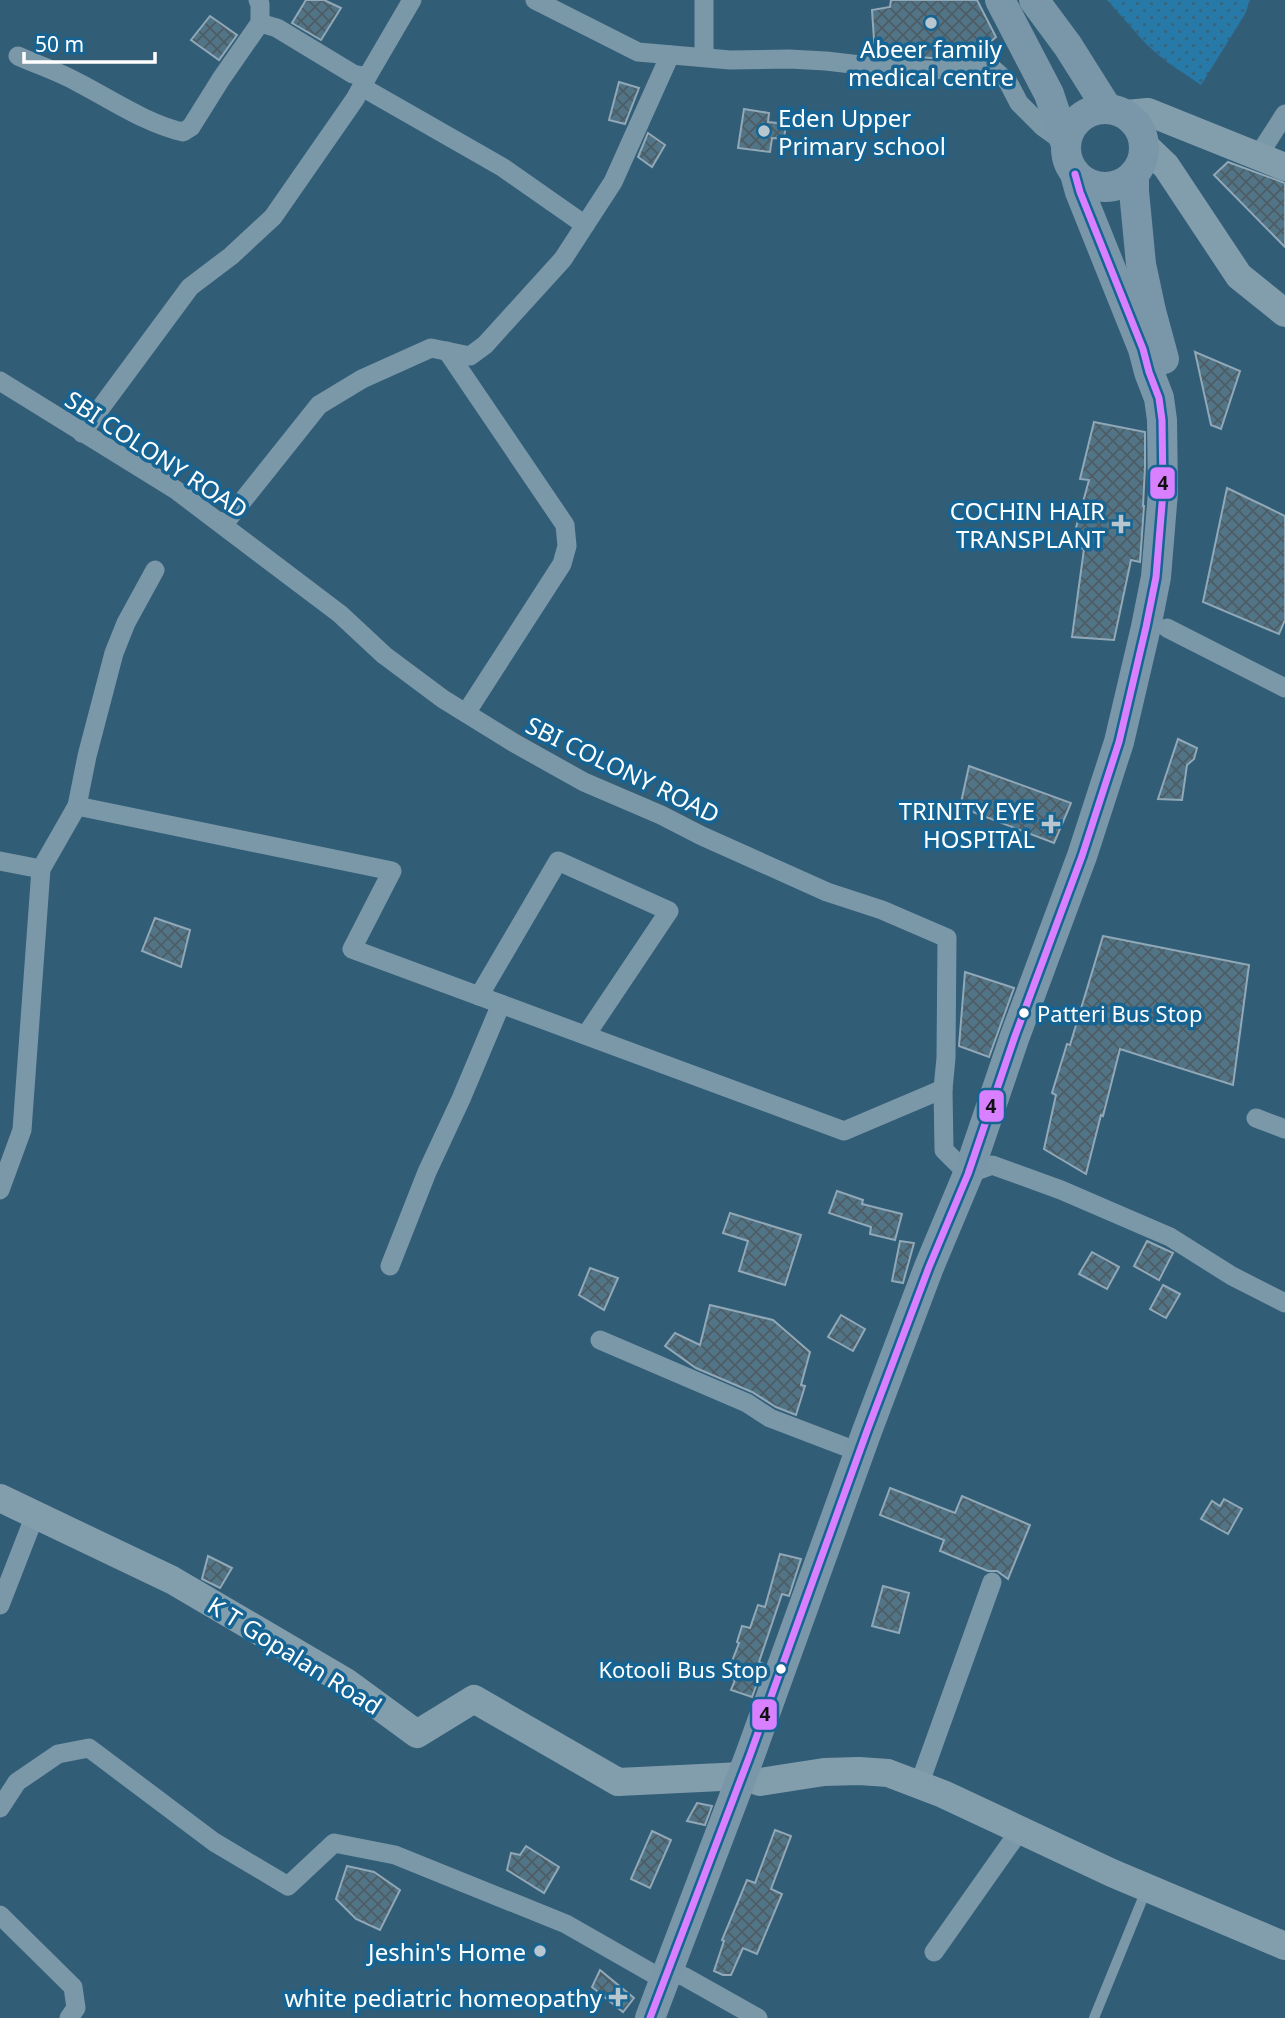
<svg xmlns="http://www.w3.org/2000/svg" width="1285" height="2018" viewBox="0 0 1285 2018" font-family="'Noto Sans',sans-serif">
	<defs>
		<pattern id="grass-dots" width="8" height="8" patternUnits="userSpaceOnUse" patternTransform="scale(1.75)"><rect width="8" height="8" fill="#277aa8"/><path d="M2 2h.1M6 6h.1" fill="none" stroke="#3a637a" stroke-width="1.8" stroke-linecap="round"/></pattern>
		<pattern id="building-cross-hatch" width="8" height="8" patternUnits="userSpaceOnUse" patternTransform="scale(1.75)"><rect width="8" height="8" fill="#517487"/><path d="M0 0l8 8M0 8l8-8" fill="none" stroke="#4e5c64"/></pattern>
	</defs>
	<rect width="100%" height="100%" fill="#325d76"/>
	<path fill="url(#grass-dots)" d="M1107,0H1250L1245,14L1201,85L1167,62L1147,45Z"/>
	<g fill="url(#building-cross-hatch)" stroke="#90a8b7" stroke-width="2">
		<path d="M306,0H324L341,8L321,40L292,23Z"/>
		<path d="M891,0H977L996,37L974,56L931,58L875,54L872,10L890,7Z"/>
		<path d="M210,16L237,35L219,60L191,40Z"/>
		<path d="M619,82L639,88L625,124L609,120Z"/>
		<path d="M744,109L769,113L768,122L786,124L784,139L772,138L770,152L738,148Z"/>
		<path d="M648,133L665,145L652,167L638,157Z"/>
		<path d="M1228,162L1285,183V247L1214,175Z"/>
		<path d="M1195,352L1240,371L1221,429L1211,425Z"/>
		<path d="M1094,422L1145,432V467L1143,506H1144L1140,562L1131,560L1114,640L1072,637L1084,549L1071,546L1089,480L1080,479Z"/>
		<path d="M1227,488L1285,516V620L1279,634L1203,602Z"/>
		<path d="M1178,739L1197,748L1194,759L1187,765L1182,800L1158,799Z"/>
		<path d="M969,766L1071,803L1054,843L960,807Z"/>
		<path d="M155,918L190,930L181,967L142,951Z"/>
		<path d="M1103,936L1249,965L1233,1085L1120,1049L1103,1116L1101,1115L1086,1174L1044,1149L1056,1095L1052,1093L1067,1044L1070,1045Z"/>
		<path d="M965,972L1014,988L989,1057L959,1046Z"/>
		<path d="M837,1191L863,1200L862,1204L902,1214L895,1240L870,1234L871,1227L829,1213Z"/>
		<path d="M730,1213L801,1235L785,1285L739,1271L748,1241L723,1233Z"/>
		<path d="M900,1241L914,1243L903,1283L892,1281Z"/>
		<path d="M1147,1241L1173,1253L1159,1280L1134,1266Z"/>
		<path d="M1092,1252L1119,1267L1107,1289L1079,1274Z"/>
		<path d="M590,1268L618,1278L604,1310L579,1295Z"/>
		<path d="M1163,1285L1180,1294L1166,1318L1150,1309Z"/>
		<path d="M710,1305L773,1320L810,1352L801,1385L805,1386L796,1415L776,1407L752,1392L696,1368L665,1346L675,1333L700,1345Z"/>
		<path d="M841,1315L865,1329L853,1351L828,1337Z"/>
		<path d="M890,1488L955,1513L962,1496L1030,1525L1008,1579L997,1571H988L940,1551L944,1540L880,1515Z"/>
		<path d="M1224,1499L1242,1509L1228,1534L1201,1519L1212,1501L1220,1506Z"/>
		<path d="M780,1554L801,1559L789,1596L782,1594L759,1662L764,1664L752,1697L731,1690L735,1680L726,1677L739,1643L737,1642L742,1626L750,1628L758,1605L765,1607Z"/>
		<path d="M208,1556L232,1568L220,1588L202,1579Z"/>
		<path d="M883,1586L909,1593L899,1633L872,1626Z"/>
		<path d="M697,1803L712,1806L705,1825L687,1821Z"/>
		<path d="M775,1830L791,1836L771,1889L782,1894L757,1954L743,1948L731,1975H723L714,1971L724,1941L722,1940L747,1880L755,1883Z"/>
		<path d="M652,1831L671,1840L650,1888L631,1879Z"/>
		<path d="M526,1846L559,1867L544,1893L507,1870L511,1853L520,1855Z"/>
		<path d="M347,1866L374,1872L400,1890L380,1930L356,1919L336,1899Z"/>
		<path d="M600,1970L634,1998L623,2012L592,1987Z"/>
	</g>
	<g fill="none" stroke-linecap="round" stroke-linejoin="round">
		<path stroke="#7b98a9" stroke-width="10" d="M1094,2018L1147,1888"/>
		<g stroke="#7b98a9" stroke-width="19">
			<path d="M258,0L260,4V23"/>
			<path d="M535,0L638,52L730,60L789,59L826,61L895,69L931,70L991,67L1008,82L1019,103L1043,127L1064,142"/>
			<path d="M18,56C38,65 60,72 79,83C112,100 147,124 183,132L191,127L221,79L260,23L277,28L353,74L367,77L412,0"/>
			<path d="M704,57V0"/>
			<path d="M362,87L502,167L585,225"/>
			<path d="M1258,156L1285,114"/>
			<path d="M447,351L565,525L567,546L562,564L466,713"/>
			<path d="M0,381L176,490L340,614L384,655L443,699L516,744L584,782L661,815L702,836L827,892L882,910L947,938L946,1058L943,1089L944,1150L968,1174L992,1165L1061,1190L1170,1237L1232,1276L1285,1303"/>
			<path d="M82,433L190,287L231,256L273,217L355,99L367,77"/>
			<path d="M224,524L319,405L362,379L431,348L470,356L485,345L563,259L613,182L670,55"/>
			<path d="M1167,628L1285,688"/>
			<path d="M77,806L87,756L114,653L126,623L155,570"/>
			<path d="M0,861L41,869"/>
			<path d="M479,996L558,861L669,911L586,1035"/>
			<path d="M1256,1118L1285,1129"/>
			<path d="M0,1190L22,1130L41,869L77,806L392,871L352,949L844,1131L943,1089"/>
			<path d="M390,1266L427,1172L461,1099L501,1004"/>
			<path d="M600,1340L747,1403L770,1418L859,1452"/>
			<path d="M0,1605L35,1515"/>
			<path d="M919,1785L992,1582"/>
			<path d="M0,1808L17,1782L58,1754L89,1748L214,1842L288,1886L334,1843L395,1855L566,1924L664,1980"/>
			<path d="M0,1915L73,1987L76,2008L69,2018"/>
			<path d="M934,1952L1020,1830"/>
			<path d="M668,1970L685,1977L758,2018"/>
		</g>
		<g stroke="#829ead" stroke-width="28">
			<path d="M1126,114L1148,112L1285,167"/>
			<path d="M1144,145L1166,166L1239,276L1285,313"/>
			<path d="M0,1498L172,1580L346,1682L417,1734L474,1699L618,1782L742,1776L760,1782L824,1772L859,1771L888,1773L943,1794L1112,1873L1285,1946"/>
		</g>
		<g stroke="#7997a8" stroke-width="30">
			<path d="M1000,0L1049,94L1065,142"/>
			<path d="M1034,0L1068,46L1107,108"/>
			<circle cx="1105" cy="148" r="39"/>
			<path d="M1134,174V191L1141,264L1151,311L1164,359"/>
			<path d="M650,2018L750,1755L867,1431L929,1267L968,1174L1015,1036L1082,856L1119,742L1146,627L1156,577L1163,492L1162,420L1159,398L1149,372L1143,349L1080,192L1075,174"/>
		</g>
		<defs>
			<path id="bus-1" d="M650,2018L750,1755L867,1431L929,1267L968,1174L1015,1036L1082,856L1119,742L1146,627L1156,577L1163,492L1162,420L1159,398L1149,372L1143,349L1080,192L1075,174"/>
		</defs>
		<use href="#bus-1" stroke="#156493" stroke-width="12"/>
		<use href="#bus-1" stroke="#d880ff" stroke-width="7"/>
	</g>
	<g fill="#b7c6cf" stroke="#156493" stroke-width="2.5">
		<circle cx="931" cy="23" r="7"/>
		<circle cx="764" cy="131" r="7"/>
		<path d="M1117.5 513.5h7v7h7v7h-7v7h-7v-7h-7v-7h7z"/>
		<path d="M1047.5 813.5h7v7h7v7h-7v7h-7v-7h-7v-7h7z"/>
		<circle cx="540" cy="1951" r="7"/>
		<path d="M614.5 1986.5h7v7h7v7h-7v7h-7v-7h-7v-7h7z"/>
	</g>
	<g fill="#fff" stroke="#156493" stroke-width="2.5">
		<circle cx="1024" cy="1013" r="6"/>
		<circle cx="781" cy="1669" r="6"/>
	</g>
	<g text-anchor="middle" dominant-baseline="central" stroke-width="7" stroke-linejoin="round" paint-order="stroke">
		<g font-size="22" fill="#fff" stroke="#156493" text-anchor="start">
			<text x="1037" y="1013">Patteri Bus Stop</text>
			<text x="768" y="1669" text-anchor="end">Kotooli Bus Stop</text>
		</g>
		<g font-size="24" fill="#fff" stroke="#156493" text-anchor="end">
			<text x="931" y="48" text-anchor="middle">Abeer family<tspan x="931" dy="28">medical centre</tspan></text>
			<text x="778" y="117" text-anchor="start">Eden Upper<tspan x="778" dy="28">Primary school</tspan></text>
			<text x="1105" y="510">COCHIN HAIR<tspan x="1105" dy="28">TRANSPLANT</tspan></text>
			<text x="1035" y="810">TRINITY EYE<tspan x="1035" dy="28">HOSPITAL</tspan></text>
			<text x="526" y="1951">Jeshin's Home</text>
			<text x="602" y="1997">white pediatric homeopathy</text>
		</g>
		<g font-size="24" fill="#fff" stroke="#156493">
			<text transform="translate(157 454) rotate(33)">SBI COLONY ROAD</text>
			<text transform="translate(623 769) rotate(26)">SBI COLONY ROAD</text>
			<text transform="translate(295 1655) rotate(32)">K T Gopalan Road</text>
		</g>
	</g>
	<g stroke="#156493" stroke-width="2.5">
		<rect x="1149" y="466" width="27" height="34" rx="7" fill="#d880ff"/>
		<rect x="978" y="1089" width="27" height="34" rx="7" fill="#d880ff"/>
		<rect x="751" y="1698" width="27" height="33" rx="7" fill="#d880ff"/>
	</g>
	<g font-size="19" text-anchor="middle" font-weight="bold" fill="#111">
		<text x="1163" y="490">4</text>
		<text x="991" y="1113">4</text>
		<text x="765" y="1721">4</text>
	</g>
	<path d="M24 52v10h131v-10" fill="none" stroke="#ffffff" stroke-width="3.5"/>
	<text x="35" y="52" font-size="21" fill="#ffffff" stroke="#156493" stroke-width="5" paint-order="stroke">50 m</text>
</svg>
